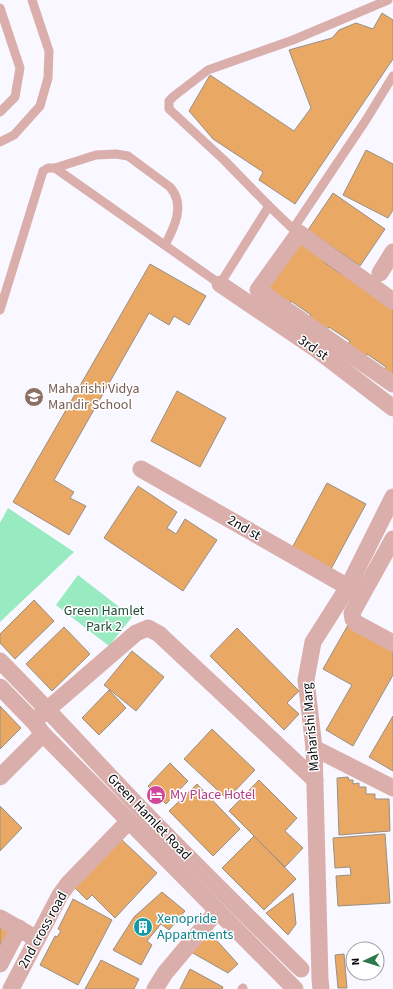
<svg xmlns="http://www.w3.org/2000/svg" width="393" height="989" viewBox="0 0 393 989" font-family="'Source Sans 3',sans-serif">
	<rect width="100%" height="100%" fill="#f9f7ff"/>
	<g fill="#98ebc1">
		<path d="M8,508L74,552L0,622V523Z"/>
		<path d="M78,575L132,617L109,646L56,605Z"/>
	</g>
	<g fill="#e9a964" stroke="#988f85">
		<path d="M382,13L393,20V59L295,204L259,180L263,172L213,139L189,111L210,75L294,131L311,108L289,50L332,38L339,30L356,23L373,29Z"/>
		<path d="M366,150L393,164V210L388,218L343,195Z"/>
		<path d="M333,193L385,229L360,266L308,230Z"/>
		<path d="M295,239L325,260L324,262L341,274L342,272L393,307V378L384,371L386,367L367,354L364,358L347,345L350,341L329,327L326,331L308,319L311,315L291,301L289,305L262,286Z"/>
		<path d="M150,264L206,296L189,325L174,316L169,325L149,313L54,480L74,492L70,498L86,506L69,535L13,502Z"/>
		<path d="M177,391L226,418L200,467L151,441Z"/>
		<path d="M327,483L366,504L331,569L292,548Z"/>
		<path d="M138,486L177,512L167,528L176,534L185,519L217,540L183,591L104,538Z"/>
		<path d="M34,600L54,621L15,659L0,643V634Z"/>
		<path d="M348,625L393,651V675L353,746L326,730L352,685L323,669Z"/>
		<path d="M64,627L90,654L52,691L26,664Z"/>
		<path d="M237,628L299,691L287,703L299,714L284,730L210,656Z"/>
		<path d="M132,651L164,677L136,711L104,685Z"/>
		<path d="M109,690L126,708L99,735L82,718Z"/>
		<path d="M0,706L21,728L0,749Z"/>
		<path d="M393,716V771L369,757Z"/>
		<path d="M212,729L255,770L227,799L184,759Z"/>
		<path d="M170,763L188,781L166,804L148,786Z"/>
		<path d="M348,777L349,780H353V784L359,783V787H366V794H375V799H389L390,831L339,835L337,778Z"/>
		<path d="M259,780L297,818L285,831L303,848L285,867L229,811Z"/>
		<path d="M197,784L240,829L213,856L169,811Z"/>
		<path d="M0,806L22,828L0,851Z"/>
		<path d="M385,834L390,903L338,906L336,876L351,875L350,867L335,868L333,838Z"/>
		<path d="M254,836L296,879L264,910L222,868Z"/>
		<path d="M121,839L157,873L115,918L92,895L87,900L75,888Z"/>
		<path d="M162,892L185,911L169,930L161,924L147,941L152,945L141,965L113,950L134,917Z"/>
		<path d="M293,893L296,924L288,935L266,913Z"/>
		<path d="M73,899L112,920L78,985L40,965L55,936L57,937L61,931L58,929Z"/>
		<path d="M0,924L14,931L0,957Z"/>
		<path d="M210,933L238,964L228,973L191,952Z"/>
		<path d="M344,954L347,988H338L335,955Z"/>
		<path d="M101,960L139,979L134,989H85Z"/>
		<path d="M190,969L223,987L222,989H180Z"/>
	</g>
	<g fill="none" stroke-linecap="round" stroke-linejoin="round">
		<g stroke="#daaeab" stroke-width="9">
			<path d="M388,0L293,40L208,70L174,96L169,101V109L224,160L269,206L293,229L366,120L393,76"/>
			<path d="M0,8L20,68L15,97L0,112"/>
			<path d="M0,142L14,135L40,106L48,78L49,51L32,0"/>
			<path d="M55,168L96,155L116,154L128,156L170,187C186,205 174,228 165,245"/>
			<path d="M0,310L43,171L48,168H55L220,284L269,206"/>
			<path d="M242,989L243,988"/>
		</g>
		<g stroke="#daaeab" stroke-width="17">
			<path d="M380,273L393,252"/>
			<path d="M220,284L316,349L393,408"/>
			<path d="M393,301L299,233L258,290L393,384"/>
			<path d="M141,469L348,587"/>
			<path d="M393,539L352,613L353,619L356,623L393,643"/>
			<path d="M0,661C48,709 93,759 140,808C193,863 247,916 301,969"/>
			<path d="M0,687L34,722L43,734L295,989"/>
			<path d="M40,716L136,633L148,628L159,634L315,780"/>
			<path d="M314,748L393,788"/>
			<path d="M0,777L43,734"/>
			<path d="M0,918L37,939"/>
			<path d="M0,964L19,928"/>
			<path d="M11,989L60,895L68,884L129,821"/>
			<path d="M155,989L165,973L217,911"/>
			<path d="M321,989L320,979L314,748L306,680L313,642L348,587L393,497"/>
		</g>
	</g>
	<defs>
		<symbol id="school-disc" viewBox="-11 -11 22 22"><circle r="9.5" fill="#8d6e63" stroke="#fff"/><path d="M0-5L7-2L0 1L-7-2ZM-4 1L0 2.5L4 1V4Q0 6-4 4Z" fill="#fff"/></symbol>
		<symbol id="hotel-disc" viewBox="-11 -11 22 22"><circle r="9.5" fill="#d1479c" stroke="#fff"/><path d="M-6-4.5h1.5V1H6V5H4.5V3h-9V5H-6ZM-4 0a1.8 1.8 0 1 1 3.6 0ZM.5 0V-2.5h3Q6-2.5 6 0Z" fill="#fff"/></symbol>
		<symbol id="building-disc" viewBox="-11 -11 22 22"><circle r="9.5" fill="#0f9aa8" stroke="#fff"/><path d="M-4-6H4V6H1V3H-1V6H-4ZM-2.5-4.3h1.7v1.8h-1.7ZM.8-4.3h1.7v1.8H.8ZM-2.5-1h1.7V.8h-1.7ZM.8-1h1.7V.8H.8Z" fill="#fff"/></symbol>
	</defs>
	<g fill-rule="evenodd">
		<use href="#school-disc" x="23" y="386" width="22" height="22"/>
		<use href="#hotel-disc" x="145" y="784" width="22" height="22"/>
		<use href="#building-disc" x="132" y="916" width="22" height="22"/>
	</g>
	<g text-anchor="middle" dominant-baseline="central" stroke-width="3" stroke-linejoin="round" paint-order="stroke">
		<g font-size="14" fill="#0c0b0f" stroke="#fff">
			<text transform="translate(313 348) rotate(35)">3rd st</text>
			<text transform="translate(244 528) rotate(30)">2nd st</text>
			<text transform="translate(311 727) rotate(-95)">Maharishi Marg</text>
			<text transform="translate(149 817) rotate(46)">Green Hamlet Road</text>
			<text transform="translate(43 930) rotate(-61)">2nd cross road</text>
		</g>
		<g font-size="14" fill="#785e54" stroke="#fff" text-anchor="start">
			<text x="48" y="389">Maharishi Vidya<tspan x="48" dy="16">Mandir School</tspan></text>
		</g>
		<g font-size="14" fill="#234c38" stroke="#fff">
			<text x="104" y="611">Green Hamlet<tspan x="104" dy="16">Park 2</tspan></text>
		</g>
		<g font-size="14" fill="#b23c85" stroke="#fff" text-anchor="start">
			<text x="170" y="795">My Place Hotel</text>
		</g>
		<g font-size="14" fill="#0d838f" stroke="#fff" text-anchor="start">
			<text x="157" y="919">Xenopride<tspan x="157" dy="16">Appartments</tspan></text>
		</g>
	</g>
	<g transform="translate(365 961) rotate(266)"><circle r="19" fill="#ffffff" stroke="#9e9d9f"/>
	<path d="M0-3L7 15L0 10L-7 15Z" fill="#2c7949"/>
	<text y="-6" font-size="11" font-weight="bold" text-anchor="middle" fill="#0c0b0f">N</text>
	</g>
</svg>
